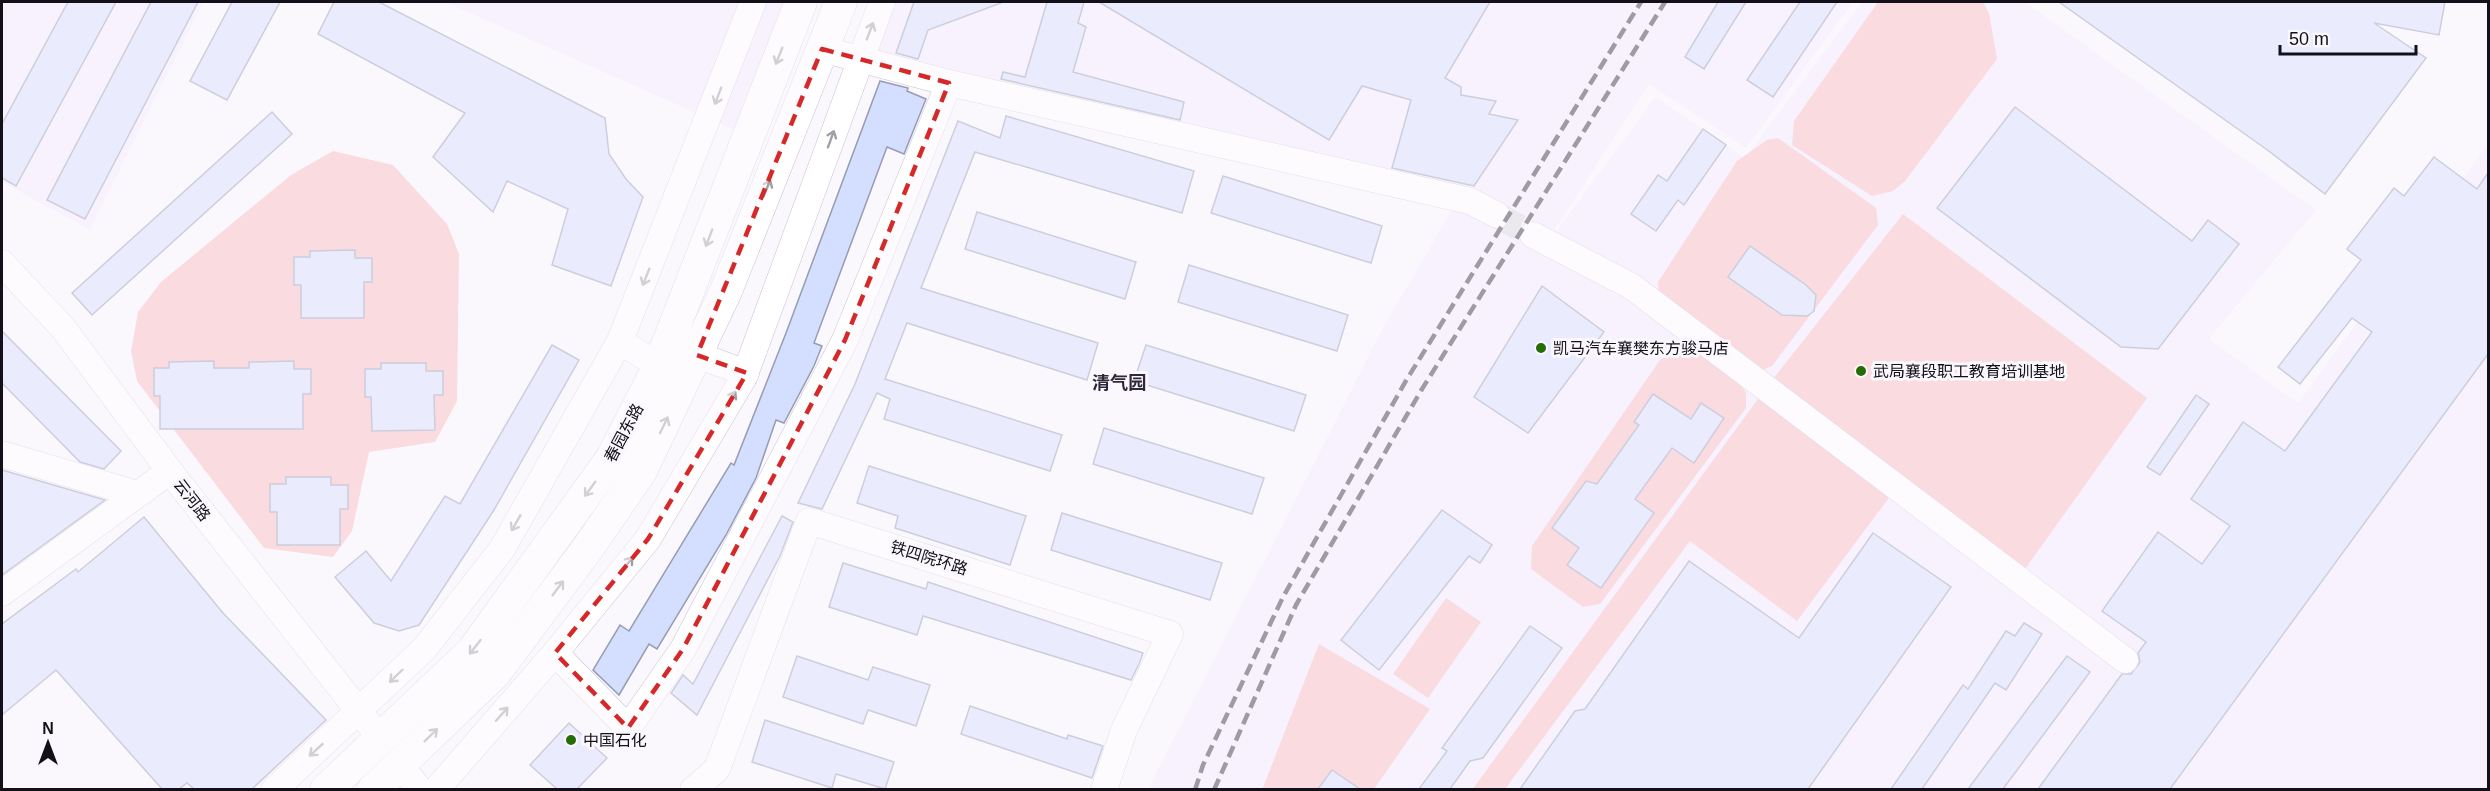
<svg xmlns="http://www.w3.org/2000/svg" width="2490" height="791" viewBox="0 0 2490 791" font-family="Helvetica,'Noto Sans SC',sans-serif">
	<rect width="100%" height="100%" fill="#fbf8fd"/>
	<g fill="#f3ebfe">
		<path d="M2,2H204L90,230L2,182Z"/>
		<path d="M445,2H801L748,136Z"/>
		<path d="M878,2H1853L1746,148L1649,84L1538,256L1655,97L1745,158L1862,2H2025L2316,210L2209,339L2298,403L2488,144V789H1148L1383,328L1460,196L859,61Z"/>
	</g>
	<g fill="#f6b8bd">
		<path d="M1878,2H1983L1989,13L1997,59L1905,181L1893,191L1872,196L1792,145L1794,121Z"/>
		<path d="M1778,138L1876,208L1878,225L1772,366L1760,371L1659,296L1658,282L1737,161L1767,140Z"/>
		<path d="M333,151L393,165L447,224L459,254L457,401L435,442L369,452L352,531L333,557L264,548L137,381L131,351L138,312L161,282L291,175Z"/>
		<path d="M1903,214L2147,398L2018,579L1897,487L1797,621L1690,541L1505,789L1472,790L1766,388Z"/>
		<path d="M1681,349H1695L1733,373L1746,393V408L1600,604L1583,607L1531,569L1532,546L1660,360Z"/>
		<path d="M1446,598L1481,622L1428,698L1393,674Z"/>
		<path d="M1319,644L1430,709L1374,789L1262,790Z"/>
	</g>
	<g fill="#d4deff" stroke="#959cb3" stroke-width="1.5">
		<path d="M68,2H116L16,186L2,178V124Z"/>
		<path d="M151,2H198L85,219L47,200Z"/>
		<path d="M232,2H280L227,100L190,81Z"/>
		<path d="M334,2H379L605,118L609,154L626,179L643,197L611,286L552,265L568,209L507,181L493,212L433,157L465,113L318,34Z"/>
		<path d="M914,2H1000L1001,3L928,30L918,59L896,53Z"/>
		<path d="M1047,2H1084L1078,23L1086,27L1073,72L1184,102L1180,120L1001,79L1003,72L1025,77Z"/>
		<path d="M1099,2H1490L1445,78L1461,87V95L1496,101L1489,114L1518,120L1474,186L1392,168L1411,100L1362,86L1329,140Z"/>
		<path d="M1718,2H1746L1704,69L1685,57Z"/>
		<path d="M1800,2H1837L1773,97L1747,80Z"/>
		<path d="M2059,2H2445L2439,35L2374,23L2426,58L2325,194L2266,149Z"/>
		<path d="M880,81L908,88L907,91L926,99L904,154L887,147L814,343L822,346L814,366L784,423L776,420L756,478L726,535L657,649L649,644L619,695L593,670L620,625L629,631L731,463L734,465L786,333Z"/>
		<path d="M2015,107L2192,241L2208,220L2239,244L2158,349L2121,347L1937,208Z"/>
		<path d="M272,112L292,134L92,315L72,293Z"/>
		<path d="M1006,116L1194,171L1182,213L975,152L921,288L1098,343L1087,380L907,323L885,379L1062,435L1050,471L884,419L890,399L877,393L822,509L798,503L855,384L958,121L1000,138Z"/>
		<path d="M1703,129L1726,145L1684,205L1678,200L1656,231L1631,214L1658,175L1667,181Z"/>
		<path d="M2434,157L2477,189L2488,173V354L2170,789H2038L2122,674H2131L2140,662L2138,653L2146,642L2102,611L2158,532L2202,564L2230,526L2191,499L2243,422L2285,451L2372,332L2352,318L2300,384L2278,367L2361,260L2347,249L2394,188L2404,196Z"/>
		<path d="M1223,176L1382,226L1371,263L1211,213Z"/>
		<path d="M977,212L1136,262L1125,299L965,249Z"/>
		<path d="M1750,246L1806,285L1816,295L1814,311L1807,316L1782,315L1728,277Z"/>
		<path d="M355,250V258H372V282H364V318H301V285H294V257H310V251Z"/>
		<path d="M1189,265L1348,315L1337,351L1178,302Z"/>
		<path d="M1542,286L1604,332L1528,433L1474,397Z"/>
		<path d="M2,331L121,451L104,469L80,462L2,383Z"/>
		<path d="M552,345L579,360L494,510L419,625L399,631L374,623L335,577L366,551L391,581L445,496L460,504Z"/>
		<path d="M1146,345L1306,395L1294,431L1134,381Z"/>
		<path d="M214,361V368H249V362L294,361V369H311V394H303V429H160V396H154V368H169V362Z"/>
		<path d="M381,363H426V371H443V395H434L435,430L372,431L371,397H365V369H381Z"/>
		<path d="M1653,394L1691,419L1701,403L1724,418L1694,463L1672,448L1635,499L1654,513L1601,588L1567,565L1579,548L1552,528L1586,481L1597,484L1639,425L1634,422Z"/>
		<path d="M2196,395L2209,404L2160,475L2147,467Z"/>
		<path d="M1104,428L1264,478L1252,514L1093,464Z"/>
		<path d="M869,466L1026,516L1010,565L895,528L898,516L857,503Z"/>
		<path d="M2,470L105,500L2,575Z"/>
		<path d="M286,477H331V485H348V509H340V545H277V512H270V484H286Z"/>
		<path d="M1442,510L1492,545L1480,563L1469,556L1379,670L1341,640Z"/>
		<path d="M1062,513L1222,563L1210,600L1051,550Z"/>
		<path d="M782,516L793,522L780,556L697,715L671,693L683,675L693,684Z"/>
		<path d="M144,517L223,613L326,720L252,789H194L187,783L179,789H162L56,670L2,715V624L76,569L78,572Z"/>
		<path d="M1873,533L1951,587L1808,789H1520L1575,711L1585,709L1689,561L1799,638Z"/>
		<path d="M843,563L926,589L928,582L1143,653L1139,664L1131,680L923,616L917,635L829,607Z"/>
		<path d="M2024,623L2042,634L2006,690L1995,683L1922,789H1891L1963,685L1968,689L2006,631L2015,636Z"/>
		<path d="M1530,626L1562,648L1483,758L1470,761L1450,789H1419L1447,751L1442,748Z"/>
		<path d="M797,656L868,680L873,667L930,685L916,726L868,710L863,724L783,697Z"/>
		<path d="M2067,656L2090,672L2003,789H1968Z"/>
		<path d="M970,706L1067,739L1068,735L1103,746L1092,778L961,734Z"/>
		<path d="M765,720L894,762L885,789L836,774L832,788L752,762Z"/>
		<path d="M569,723L607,758L577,789H557L530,765Z"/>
		<path d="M1332,770L1360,789H1318Z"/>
	</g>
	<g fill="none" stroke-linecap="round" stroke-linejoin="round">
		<path stroke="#d8d5db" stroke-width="26" stroke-dasharray="26 13" stroke-linecap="butt" d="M1497,215L1533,235"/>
		<defs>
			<g id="minor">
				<path d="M822,49L949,83L1470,201L1497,215"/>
				<path d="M1533,235L1631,286L2125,660"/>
				<path d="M2,263L63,328L175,478L369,724"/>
				<path d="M620,341L659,366"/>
				<path d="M697,355L746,373"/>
				<path d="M2,454L137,494"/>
				<path d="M2,593L170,471"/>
				<path d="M555,653L628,728L683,649L845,340L949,83"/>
				<path d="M400,765L420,790"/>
				<path d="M274,790L424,649L502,549L620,341L753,2"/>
				<path d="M436,790L555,653L648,539L744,377L882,2"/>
				<path d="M693,790L717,769L809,521L1170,634L1124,730L1104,790"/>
			</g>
			<g id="major">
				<path d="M326,790L472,652L612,458L659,366L801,2"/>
				<path d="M373,790L495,673L588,548L641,471L726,291L841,2"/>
			</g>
		</defs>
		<use href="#minor" stroke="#cabfd6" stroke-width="27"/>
		<use href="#major" stroke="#cabfd6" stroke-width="33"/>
		<use href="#minor" stroke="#fff" stroke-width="26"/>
		<use href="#major" stroke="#fff" stroke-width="32"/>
		<g stroke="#2f2b34" stroke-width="4.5" stroke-dasharray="12 6" stroke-linecap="butt">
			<path d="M1195,790L1203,765L1283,597L1407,379L1641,2"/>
			<path d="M1214,790L1296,605L1422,389L1665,2"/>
		</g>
	</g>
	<defs><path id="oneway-shaft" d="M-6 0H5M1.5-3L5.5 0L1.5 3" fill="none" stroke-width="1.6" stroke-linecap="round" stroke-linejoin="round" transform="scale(1.5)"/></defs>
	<g stroke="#a19fa3">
		<use href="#oneway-shaft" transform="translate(870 31) rotate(-69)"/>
		<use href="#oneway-shaft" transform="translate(779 56) rotate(112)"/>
		<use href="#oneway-shaft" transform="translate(718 96) rotate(111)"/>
		<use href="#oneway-shaft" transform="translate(831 139) rotate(-70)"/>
		<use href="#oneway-shaft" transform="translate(767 188) rotate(-68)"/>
		<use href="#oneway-shaft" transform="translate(709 238) rotate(111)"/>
		<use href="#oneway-shaft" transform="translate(646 277) rotate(112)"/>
		<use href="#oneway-shaft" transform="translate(731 399) rotate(-59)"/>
		<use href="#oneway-shaft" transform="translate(664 425) rotate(-64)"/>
		<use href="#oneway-shaft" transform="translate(590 489) rotate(126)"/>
		<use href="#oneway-shaft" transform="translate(516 523) rotate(120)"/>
		<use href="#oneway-shaft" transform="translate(627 564) rotate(-51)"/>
		<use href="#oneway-shaft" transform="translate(558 588) rotate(-53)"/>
		<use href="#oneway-shaft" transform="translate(475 647) rotate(128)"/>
		<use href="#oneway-shaft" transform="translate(396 676) rotate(136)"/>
		<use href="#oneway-shaft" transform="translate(502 714) rotate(-49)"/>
		<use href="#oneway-shaft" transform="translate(431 735) rotate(-44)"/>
		<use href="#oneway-shaft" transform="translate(316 750) rotate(138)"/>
	</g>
	<path d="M0 0H2490V791H0ZM822,49L949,83L845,340L683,649L628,728L555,653L648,539L747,373L697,355Z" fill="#fbf8fd" fill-opacity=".55" fill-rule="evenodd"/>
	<path fill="none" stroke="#d62828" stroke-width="4.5" stroke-dasharray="12 8" stroke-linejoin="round" d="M822,49L949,83L845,340L683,649L628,728L555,653L648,539L747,373L697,355Z"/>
	<g fill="#266c05" stroke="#fbf8fd" stroke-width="2">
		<circle cx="1541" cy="348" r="6"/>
		<circle cx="1861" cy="371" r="6"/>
		<circle cx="571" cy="740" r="6"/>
	</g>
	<g text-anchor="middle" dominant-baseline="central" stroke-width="6" stroke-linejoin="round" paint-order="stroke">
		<g font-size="16" fill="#141019" stroke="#fbf8fd" text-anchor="start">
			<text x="1553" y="348">凯马汽车襄樊东方骏马店</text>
			<text x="1873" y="371">武局襄段职工教育培训基地</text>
			<text x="583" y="740">中国石化</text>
		</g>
		<g font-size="16" fill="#141019" stroke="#fbf8fd">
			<text transform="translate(624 433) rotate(-62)">春园东路</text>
			<text transform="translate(192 500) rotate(52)">云河路</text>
			<text transform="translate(929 558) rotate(17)">铁四院环路</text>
		</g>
		<g font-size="18" font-weight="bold" fill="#30283a" stroke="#fbf8fd">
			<text x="1119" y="383">清气园</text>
		</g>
	</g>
	<rect width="2490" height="791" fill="none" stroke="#141019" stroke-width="6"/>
	<g transform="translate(48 743)" stroke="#fbf8fd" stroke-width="4.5" paint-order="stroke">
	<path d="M0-4.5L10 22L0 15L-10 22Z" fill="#141019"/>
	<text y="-9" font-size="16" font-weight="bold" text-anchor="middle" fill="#141019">N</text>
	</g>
	<path d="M2280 45v9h136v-9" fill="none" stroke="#141019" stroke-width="3"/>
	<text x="2289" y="45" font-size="18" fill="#141019" stroke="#fbf8fd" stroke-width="4.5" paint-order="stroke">50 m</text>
</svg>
